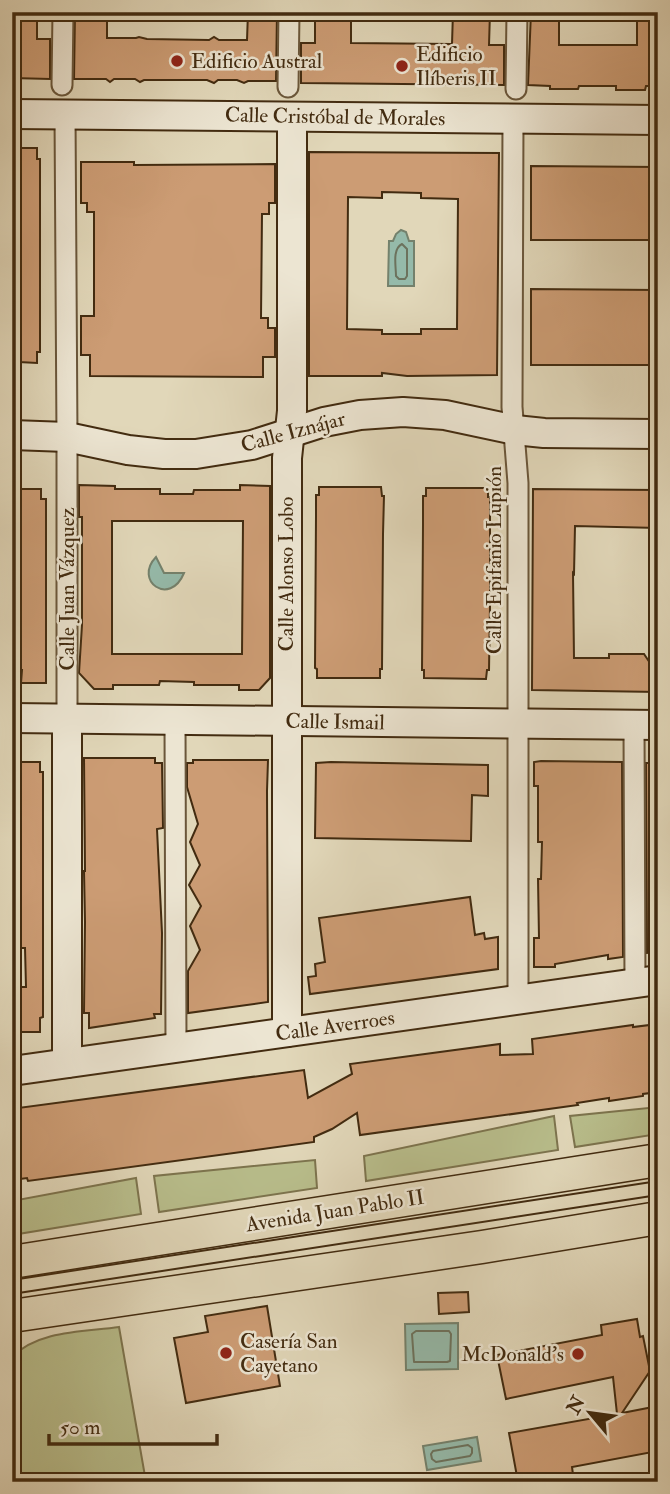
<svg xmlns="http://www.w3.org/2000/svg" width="670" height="1494" viewBox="0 0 670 1494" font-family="'IM FELL Double Pica',serif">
	<rect width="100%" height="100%" fill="#e1d7b9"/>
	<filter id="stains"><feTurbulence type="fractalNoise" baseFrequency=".00286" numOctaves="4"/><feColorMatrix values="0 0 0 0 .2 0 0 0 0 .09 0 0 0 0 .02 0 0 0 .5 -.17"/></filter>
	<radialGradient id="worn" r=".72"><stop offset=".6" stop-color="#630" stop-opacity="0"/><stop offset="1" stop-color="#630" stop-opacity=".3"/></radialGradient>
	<g fill="#b8bd8b" stroke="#7d744e" stroke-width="2">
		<path d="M658,1107V1134L575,1147L570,1116Z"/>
		<path d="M554,1116L558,1150L366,1181L364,1156Z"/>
		<path d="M315,1160L317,1188L159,1212L154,1176Z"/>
		<path d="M136,1178L141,1214L12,1235V1201Z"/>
		<path d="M119,1327L146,1482H12V1357C39,1330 84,1332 119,1327Z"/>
	</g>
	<g fill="#95baaa" stroke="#74816c" stroke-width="2">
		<path d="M401,230L406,232L409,241H414V286H388L389,241H393L396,234Z"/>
		<path d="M156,557L164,573H184C170,607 133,581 156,557Z"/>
		<path d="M458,1323V1369L406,1370L405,1324Z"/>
		<path d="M477,1437L481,1461L427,1470L423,1446Z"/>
	</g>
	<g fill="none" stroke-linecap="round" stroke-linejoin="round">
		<g stroke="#6c725d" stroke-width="2">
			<path d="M402,244L407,249V276L405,279H399L396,276C396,266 392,249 402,244Z"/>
			<path d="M416,1331H449L451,1334L450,1361L447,1362H414L412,1334Z"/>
			<path d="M468,1445L472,1448V1453L470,1456L436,1462L432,1459L431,1454L433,1451Z"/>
		</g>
	</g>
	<g fill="#cc9c74" stroke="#422b10" stroke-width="2" fill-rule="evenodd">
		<path d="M19,12H37V39H50V79L12,78V38H19Z"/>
		<path d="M75,12H107V38H136L139,37L147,39L209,40L214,37L219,40H247L248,12H277L276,81H248L244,83L237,80H218L214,83L207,80H144L140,82L135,79H114L110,82L106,79H74Z"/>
		<path d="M315,12H351V43L452,44L453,12H490L489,45H504V85L301,83V43H315Z"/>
		<path d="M531,12H559V45H637V12H658V86H646L645,90H616V86H579L578,89H550V86L528,85Z"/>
		<path d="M18,148H37V159H40V352H37V363L19,362L18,351H12V158H18Z"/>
		<path d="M309,152L499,153L497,375L407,376L382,373V376H309ZM382,192L421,193V198L458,199L457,329H421V334H382V330L347,329L348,197L382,198Z"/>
		<path d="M81,162H134V165L275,164V203H269V214H262L261,318H268V328H275V357H263V377L90,376V355H81V316H94V212H87V203H81Z"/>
		<path d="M531,166L658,167V240H531Z"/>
		<path d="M531,289L658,290V365H531Z"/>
		<path d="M79,485L115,486V489H160V494H193L194,490H240V485L270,486V678L259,690H239V685H194V682L160,681L159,685H113V689H94L79,673L82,625V517H79ZM112,521H243L242,654H112Z"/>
		<path d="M319,487H381L382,496H384L383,534L382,669H380V678H317V669L315,668L316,516V495H319Z"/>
		<path d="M426,488H488V497H490V606L489,670H487L486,679L424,678V670H422L423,525V496H426Z"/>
		<path d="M19,489H41V499H46V683H21L22,670H19Z"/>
		<path d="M533,489L658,490V528L575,526L574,574L573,573L574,658H609V654H644L658,675V692L532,690Z"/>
		<path d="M84,758H155V763H162L163,828L157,829L162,933L161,1014H154L155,1018L89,1028V1013H84L85,922L84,871H85Z"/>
		<path d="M193,760H268L267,791L268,1002L188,1013V971L200,950L190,926L201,906L189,885L200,865L190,842L198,824L187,787V763H193Z"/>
		<path d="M541,761L622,762L623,957L608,959V955L555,964V967H534V938H539L538,879H541L542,842H538V786H534V762Z"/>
		<path d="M12,762H40V772H43V1017L40,1018V1032H12V987H26L25,948H12Z"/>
		<path d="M331,762L488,765V796L472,795L471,841L315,838L316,763Z"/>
		<path d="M646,763H658V952L647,953Z"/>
		<path d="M470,897L475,935L484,933L485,939L498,937V969L310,994L308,977L316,976L315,964L325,962L319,918Z"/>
		<path d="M658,1024V1092L643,1094V1096L609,1101V1098L577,1103L578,1105L360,1135L357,1113L332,1129L314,1137V1142L28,1181L27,1178L12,1180V1112L19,1111L18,1108L304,1070L308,1098L352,1074L350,1064L500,1044V1055L533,1054L532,1039L633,1025V1027Z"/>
		<path d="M468,1292L469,1312L439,1314L438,1293Z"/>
		<path d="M267,1306L280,1386L186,1403L174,1338L208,1332L205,1316Z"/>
		<path d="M637,1319L640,1337L643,1336L650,1371L622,1413L658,1406V1451L572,1467L574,1482H518L509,1433L617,1414L613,1377L506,1399L497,1355L602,1335L601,1325Z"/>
	</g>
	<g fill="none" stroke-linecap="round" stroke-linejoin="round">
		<defs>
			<g id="street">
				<path d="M62,85L63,12"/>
				<path d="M288,87L289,12"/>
				<path d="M516,89L517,12"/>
				<path d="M65,114L67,437V719"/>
				<path d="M513,119L512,407L518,483V1000"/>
				<path d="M175,720L176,1048"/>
				<path d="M634,725L635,984"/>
			</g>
			<g id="secondary">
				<path d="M12,114L658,120"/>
				<path d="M12,435L67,437L128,450L164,454H196L252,445L324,422L360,415L403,412L445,415L515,430L544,433L658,434"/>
				<path d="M12,718L658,725"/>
				<path d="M67,719V1063"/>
				<path d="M287,1032V458L292,411V117"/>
				<path d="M12,1071L658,980"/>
			</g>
			<g id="primary">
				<path d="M12,1262L658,1160"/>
				<path d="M12,1316L482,1247L658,1218"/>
			</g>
		</defs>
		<use href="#street" stroke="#6a563a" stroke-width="23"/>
		<use href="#secondary" stroke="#422b10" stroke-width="32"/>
		<use href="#primary" stroke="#422b10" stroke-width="35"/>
		<use href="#street" stroke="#ece5d2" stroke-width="19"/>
		<use href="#secondary" stroke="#ece5d2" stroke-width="28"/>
		<use href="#primary" stroke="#e1d7b9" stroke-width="32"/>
		<g stroke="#422b10" stroke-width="2">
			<path d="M12,1280L658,1181"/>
			<path d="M12,1294L658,1195"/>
		</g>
	</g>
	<g fill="#8f2418" stroke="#ece5d2" stroke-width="2.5">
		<circle cx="177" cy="61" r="7"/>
		<circle cx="402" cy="66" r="7"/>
		<circle cx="226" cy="1353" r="7"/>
		<circle cx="578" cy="1354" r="7"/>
	</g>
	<g text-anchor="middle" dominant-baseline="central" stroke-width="5" stroke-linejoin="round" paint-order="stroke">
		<g font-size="21" fill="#422b10" stroke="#ece5d2" text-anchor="start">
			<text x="416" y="54">Edificio<tspan x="416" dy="24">Ilíberis II</tspan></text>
			<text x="191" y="61">Edificio Austral</text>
			<text x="240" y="1341">Casería San<tspan x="240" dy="24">Cayetano</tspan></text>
			<text x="564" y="1354" text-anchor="end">McDonald's</text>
		</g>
		<g font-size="21" fill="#422b10" stroke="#ece5d2">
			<text transform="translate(335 117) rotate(1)">Calle Cristóbal de Morales</text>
			<text transform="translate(293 432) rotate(-15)">Calle Iznájar</text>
			<text transform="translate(494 560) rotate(-90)">Calle Epifanio Lupión</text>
			<text transform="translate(286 574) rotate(-90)">Calle Alonso Lobo</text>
			<text transform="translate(67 589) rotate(-90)">Calle Juan Vázquez</text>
			<text transform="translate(335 722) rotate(1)">Calle Ismail</text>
			<text transform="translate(335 1026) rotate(-8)">Calle Averroes</text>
			<text transform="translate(335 1211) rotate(-9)">Avenida Juan Pablo II</text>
		</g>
	</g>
	<rect width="670" height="1494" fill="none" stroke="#e1d7b9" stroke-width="42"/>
	<rect x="14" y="14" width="642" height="1466" fill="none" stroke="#422b10" stroke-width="3.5"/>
	<rect x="21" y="21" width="628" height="1452" fill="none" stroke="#422b10" stroke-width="2"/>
	<g transform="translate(590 1413) rotate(299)" stroke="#ece5d2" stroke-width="5" paint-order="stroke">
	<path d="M0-5L12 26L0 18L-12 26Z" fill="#422b10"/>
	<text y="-10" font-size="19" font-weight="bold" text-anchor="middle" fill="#422b10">N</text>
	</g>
	<path d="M49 1434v10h168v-10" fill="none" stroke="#422b10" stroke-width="3.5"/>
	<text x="60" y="1434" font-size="21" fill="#422b10" stroke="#ece5d2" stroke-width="5" paint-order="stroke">50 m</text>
	<rect width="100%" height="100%" filter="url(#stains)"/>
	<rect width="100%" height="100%" fill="url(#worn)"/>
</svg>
